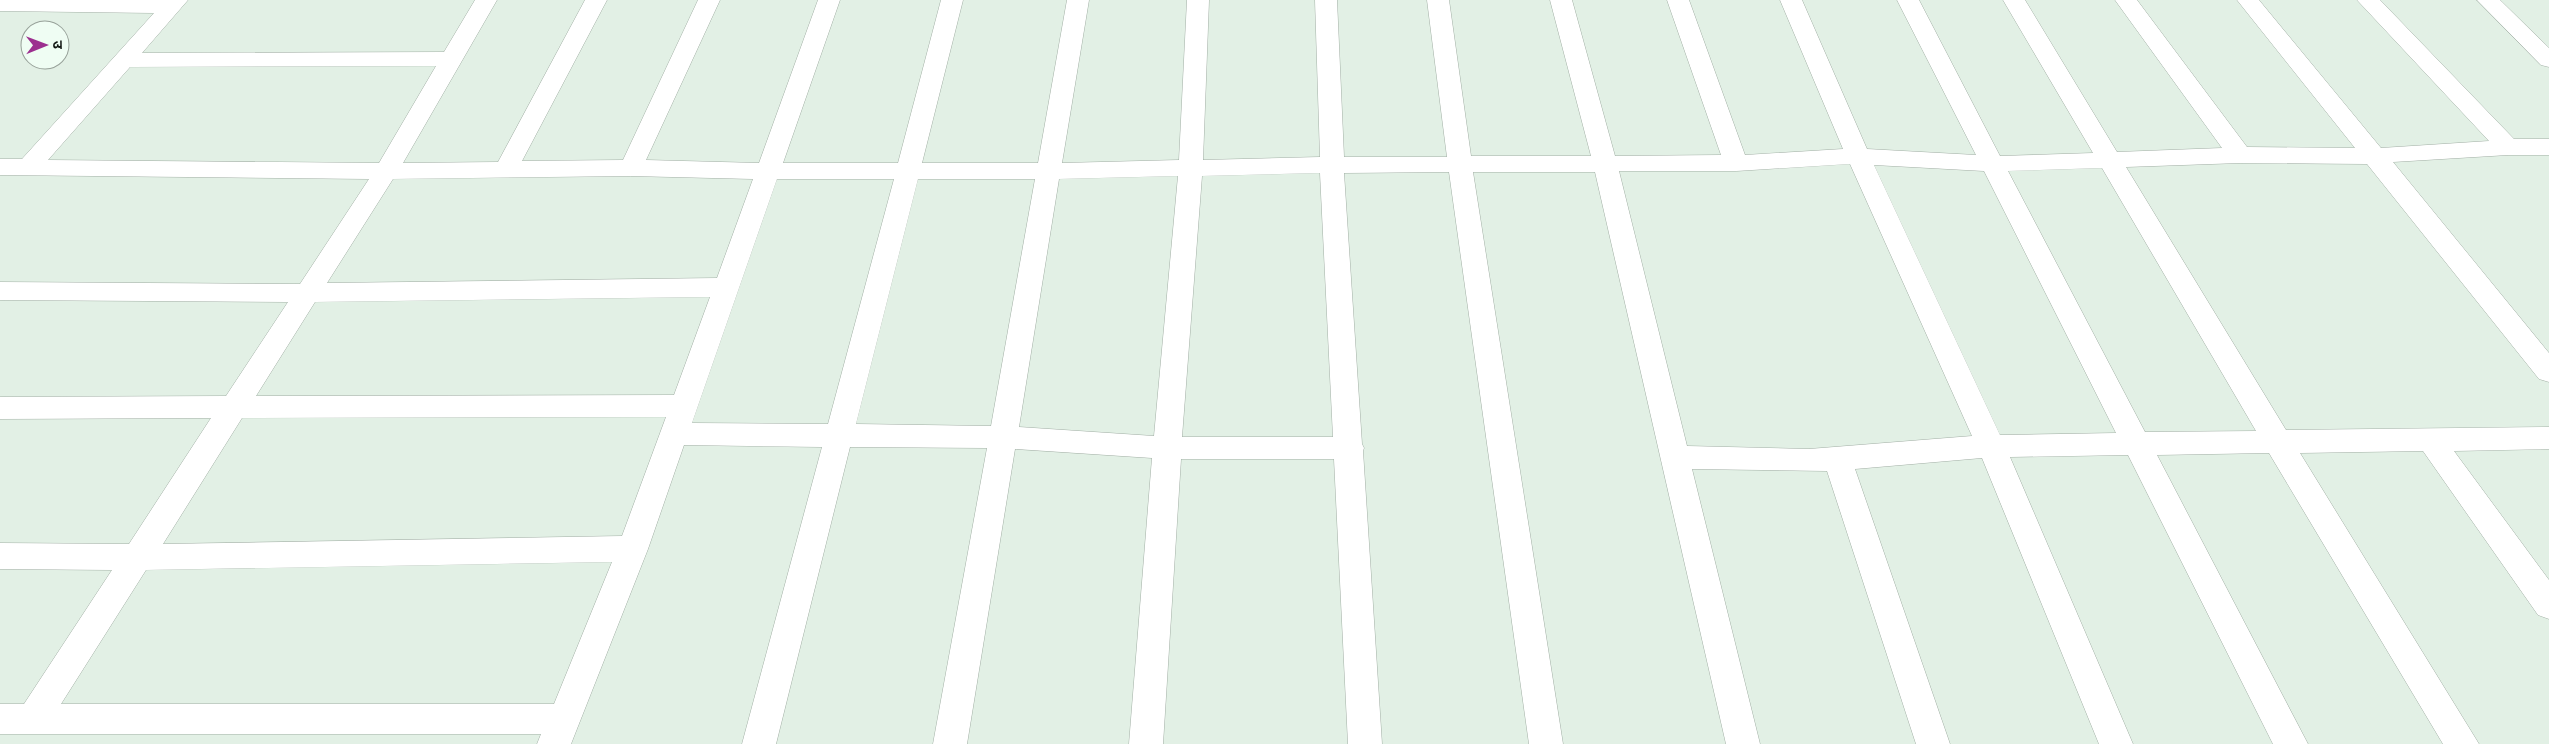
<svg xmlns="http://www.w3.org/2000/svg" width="2549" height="744" viewBox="0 0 2549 744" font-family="'IBM Plex Serif','Noto Sans Devanagari',serif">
	<rect width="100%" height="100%" fill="#e2f0e5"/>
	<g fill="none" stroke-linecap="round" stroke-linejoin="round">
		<defs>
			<g id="street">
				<path d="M0,0H188L142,53L444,52L475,0H497L403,163L498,162L585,0H607L522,161L623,160L698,0H720L646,160L759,163L818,0H840L783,163H898L941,0H963L922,163H1038L1067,0H1089L1062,163L1179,160L1187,0H1209L1203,160L1320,157L1315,0H1337L1344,157H1447L1427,0H1449L1471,156H1591L1550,0H1572L1615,156L1721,155L1667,0H1689L1745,155L1843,149L1780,0H1802L1867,149L1976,155L1897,0H1919L2000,156L2093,153L2003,0H2025L2117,152L2222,148L2115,0H2137L2247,147L2355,148L2237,0H2259L2381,148L2489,141L2357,0H2380L2514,139H2549V155H2508L2393,162L2549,353V382L2539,379L2367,164L2240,163L2126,167L2286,430L2549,427V449L2454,451L2549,580V619L2538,615L2423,451L2300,453L2479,744H2443L2269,453L2157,455L2308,744H2273L2128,455L2010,457L2133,744H2099L1982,458L1855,469L1950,744H1916L1827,471L1692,469L1760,744H1726L1595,172H1473L1563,744H1529L1449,172L1344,173L1362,444L1364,448L1363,451L1382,744H1348L1334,459H1181L1163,744H1129L1152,458L1015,449L967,744H933L987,448L850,447L776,744H742L822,447L684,445L648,549L571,744H537L541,734H0V704H24L112,570L0,569V543L129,544L211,418L0,419V397L226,396L288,302L0,300V282L300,284L369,179L0,175V159H22L154,13L0,11ZM436,66L379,163L48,160L130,67ZM1850,164L1972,436L1809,449L1687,446L1619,171H1736ZM1874,165L1984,171L2116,433L2000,435ZM2102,168L2256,431L2145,432L2008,171ZM1320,173L1333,437H1182L1202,176ZM631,176L753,179L717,278L327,283L393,179ZM1178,176L1154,436L1019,427L1059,179ZM777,179H894L828,424L692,423ZM918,179H1035L991,426L856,424ZM710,297L674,395L256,396L315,302ZM666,417L622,536L163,544L242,418ZM612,562L554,704H61L146,570Z"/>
				<path d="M2477,0H2500L2549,48V67L2541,65Z"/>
			</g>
		</defs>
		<use href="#street" stroke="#a2afa5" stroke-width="1"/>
		<use href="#street" fill="#fff" fill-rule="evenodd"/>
	</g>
	<g transform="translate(45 45) rotate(89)"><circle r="24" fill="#effdf3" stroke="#97a199"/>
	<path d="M0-4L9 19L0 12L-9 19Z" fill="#9c2f8f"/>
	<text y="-8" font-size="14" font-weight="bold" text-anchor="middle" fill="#121713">उ</text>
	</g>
</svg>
